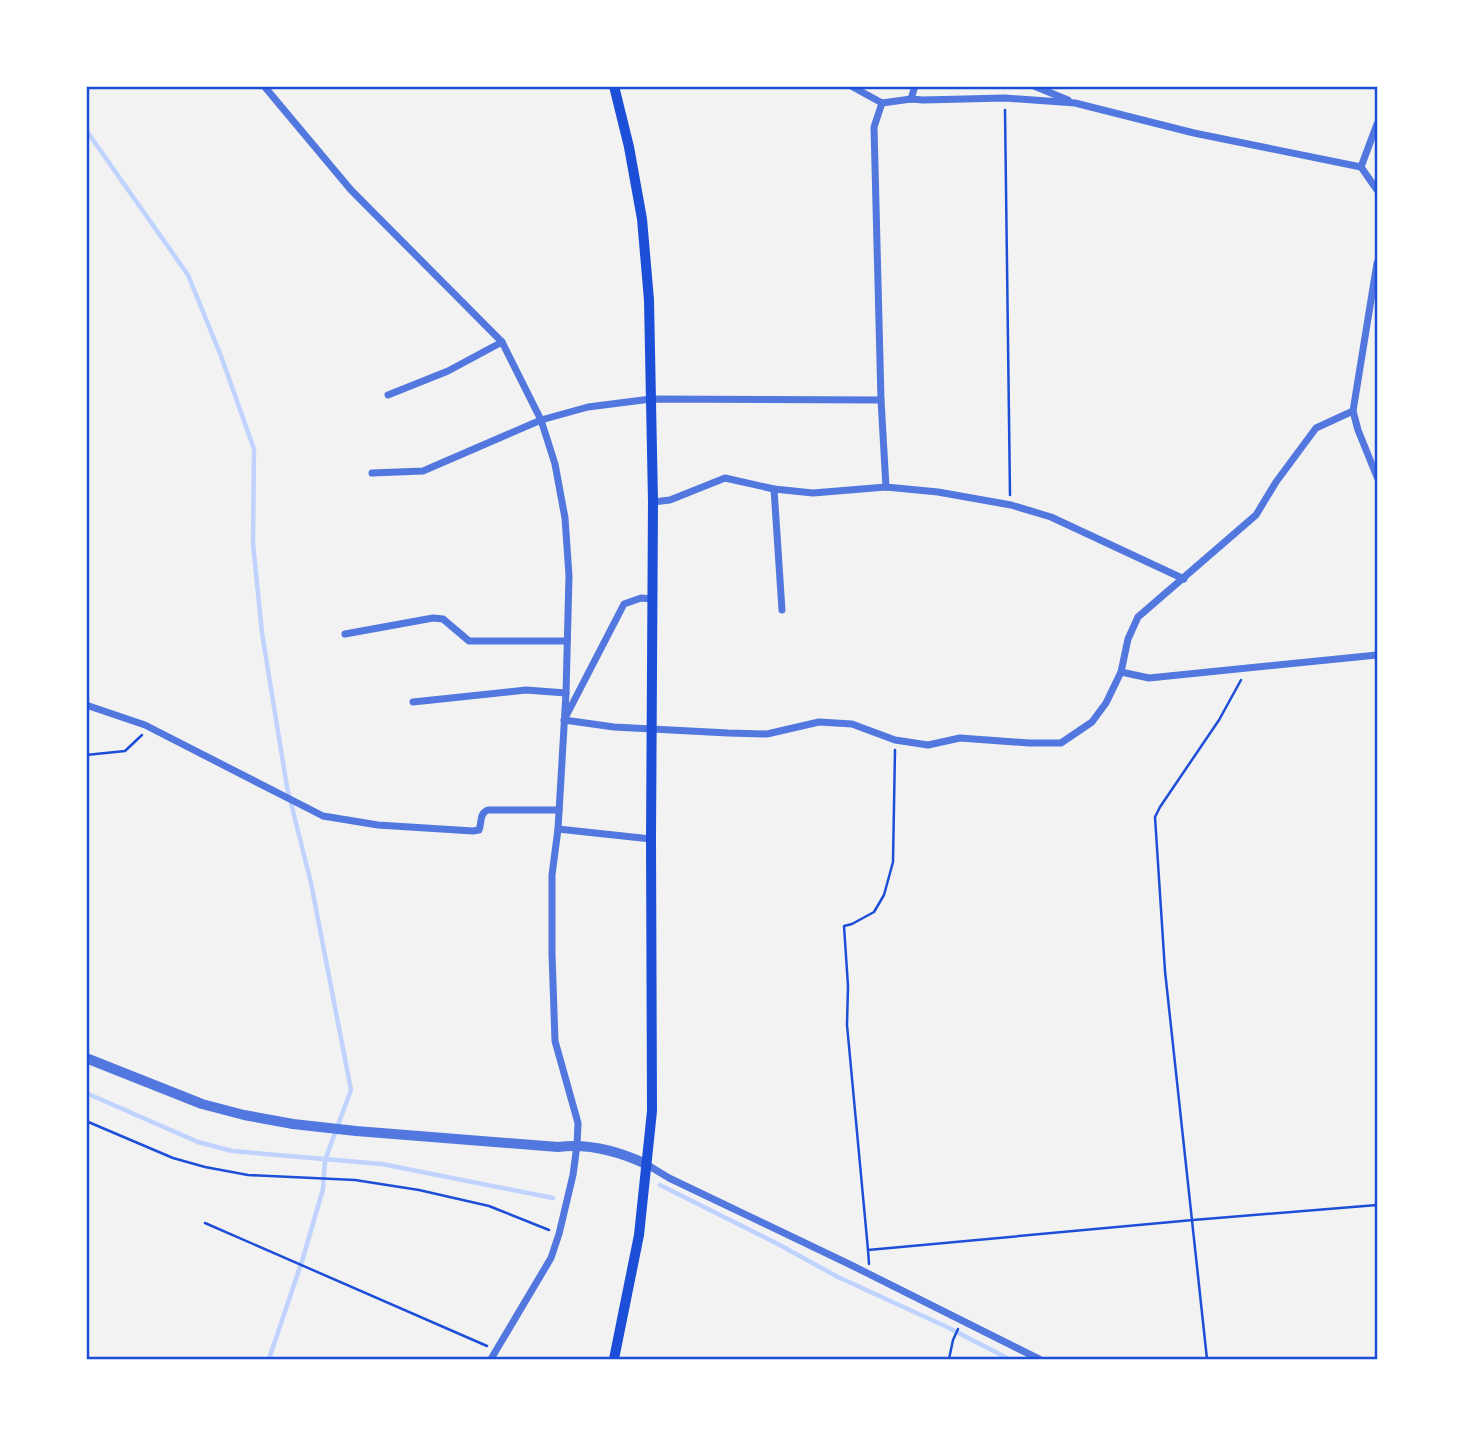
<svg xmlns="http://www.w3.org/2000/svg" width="1463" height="1445" viewBox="0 0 1463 1445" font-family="'DejaVu Sans',sans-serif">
	<rect width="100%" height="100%" fill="#f2f2f2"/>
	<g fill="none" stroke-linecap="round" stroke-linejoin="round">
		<g stroke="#bfd3fe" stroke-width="4.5">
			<path d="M86,130L188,275L221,356L254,449L253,544L262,633L287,787L311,883L351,1090L325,1160L323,1189L303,1258L269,1359"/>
			<path d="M86,1093L198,1142L232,1151L382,1164L553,1198"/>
			<path d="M660,1185L776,1243L838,1277L947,1327L1009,1359"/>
		</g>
		<g stroke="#1d4ed8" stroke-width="2.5">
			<path d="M1005,110L1010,495"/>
			<path d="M86,755L125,751L142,735"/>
			<path d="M86,1121L173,1158L205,1167L248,1175L355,1180L419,1190L489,1206L549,1230"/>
			<path d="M205,1223L487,1346"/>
			<path d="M868,1250L847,1025L848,986L844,926L852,924L874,912L884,895L893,862L895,750"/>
			<path d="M869,1264L868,1250L1193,1220L1377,1205"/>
			<path d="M949,1359L953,1340L958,1329"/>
			<path d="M1207,1359L1165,971L1155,817L1160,807L1219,720L1241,680"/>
		</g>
		<g stroke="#5277de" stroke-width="7">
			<path d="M264,86L351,190L502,342L541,420L555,464L565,518L569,576L566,693L558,829L552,875V954L555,1041L578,1123L577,1145L573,1175L559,1234L551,1258L491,1359"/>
			<path d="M851,86L882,103L911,99L923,100L1005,98L1075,103L1194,133L1361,167L1377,190"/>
			<path d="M1034,86L1068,100"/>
			<path d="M911,99L915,86"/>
			<path d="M882,103L874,127L881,400L886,487"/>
			<path d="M1361,167L1377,124"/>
			<path d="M1377,263L1353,411L1358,430L1377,477"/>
			<path d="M388,395L448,371L502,342"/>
			<path d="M372,473L423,471L541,420L588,407L651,399L881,400"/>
			<path d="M774,489L782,610"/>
			<path d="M653,502L670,500L725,478L774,489L813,493L886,487L938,492L1011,505L1051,517L1184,579"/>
			<path d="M652,599L641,598L624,604L564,720L614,727L728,733L767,734L819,722L852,724L895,740L928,745L960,738L1029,743H1061L1092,722L1106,703L1121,672L1128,639L1138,617L1256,515L1276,482L1316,428L1353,411"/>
			<path d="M345,634L433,618L443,619L469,641H567"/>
			<path d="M1121,672L1149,678L1377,655"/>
			<path d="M413,702L526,690L566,693"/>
			<path d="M86,705L145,725L323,816L378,825L473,831L479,830C482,823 479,813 488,810H559"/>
			<path d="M558,829L651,839"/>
			<path d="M646,1164L669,1178L851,1265L1039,1359"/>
		</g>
		<path stroke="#5277de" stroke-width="10" d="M86,1058L202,1104L244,1115L293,1124L356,1131L558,1147C589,1143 618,1151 646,1164"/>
		<path stroke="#1d4ed8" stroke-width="10" d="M614,86L629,147L642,219L649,300L653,502L651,839L652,1111L639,1235L614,1359"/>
	</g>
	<rect width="1463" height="1445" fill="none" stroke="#ffffff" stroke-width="175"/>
	<rect x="88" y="88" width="1288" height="1270" fill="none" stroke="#1d4ed8" stroke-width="2.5"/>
</svg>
